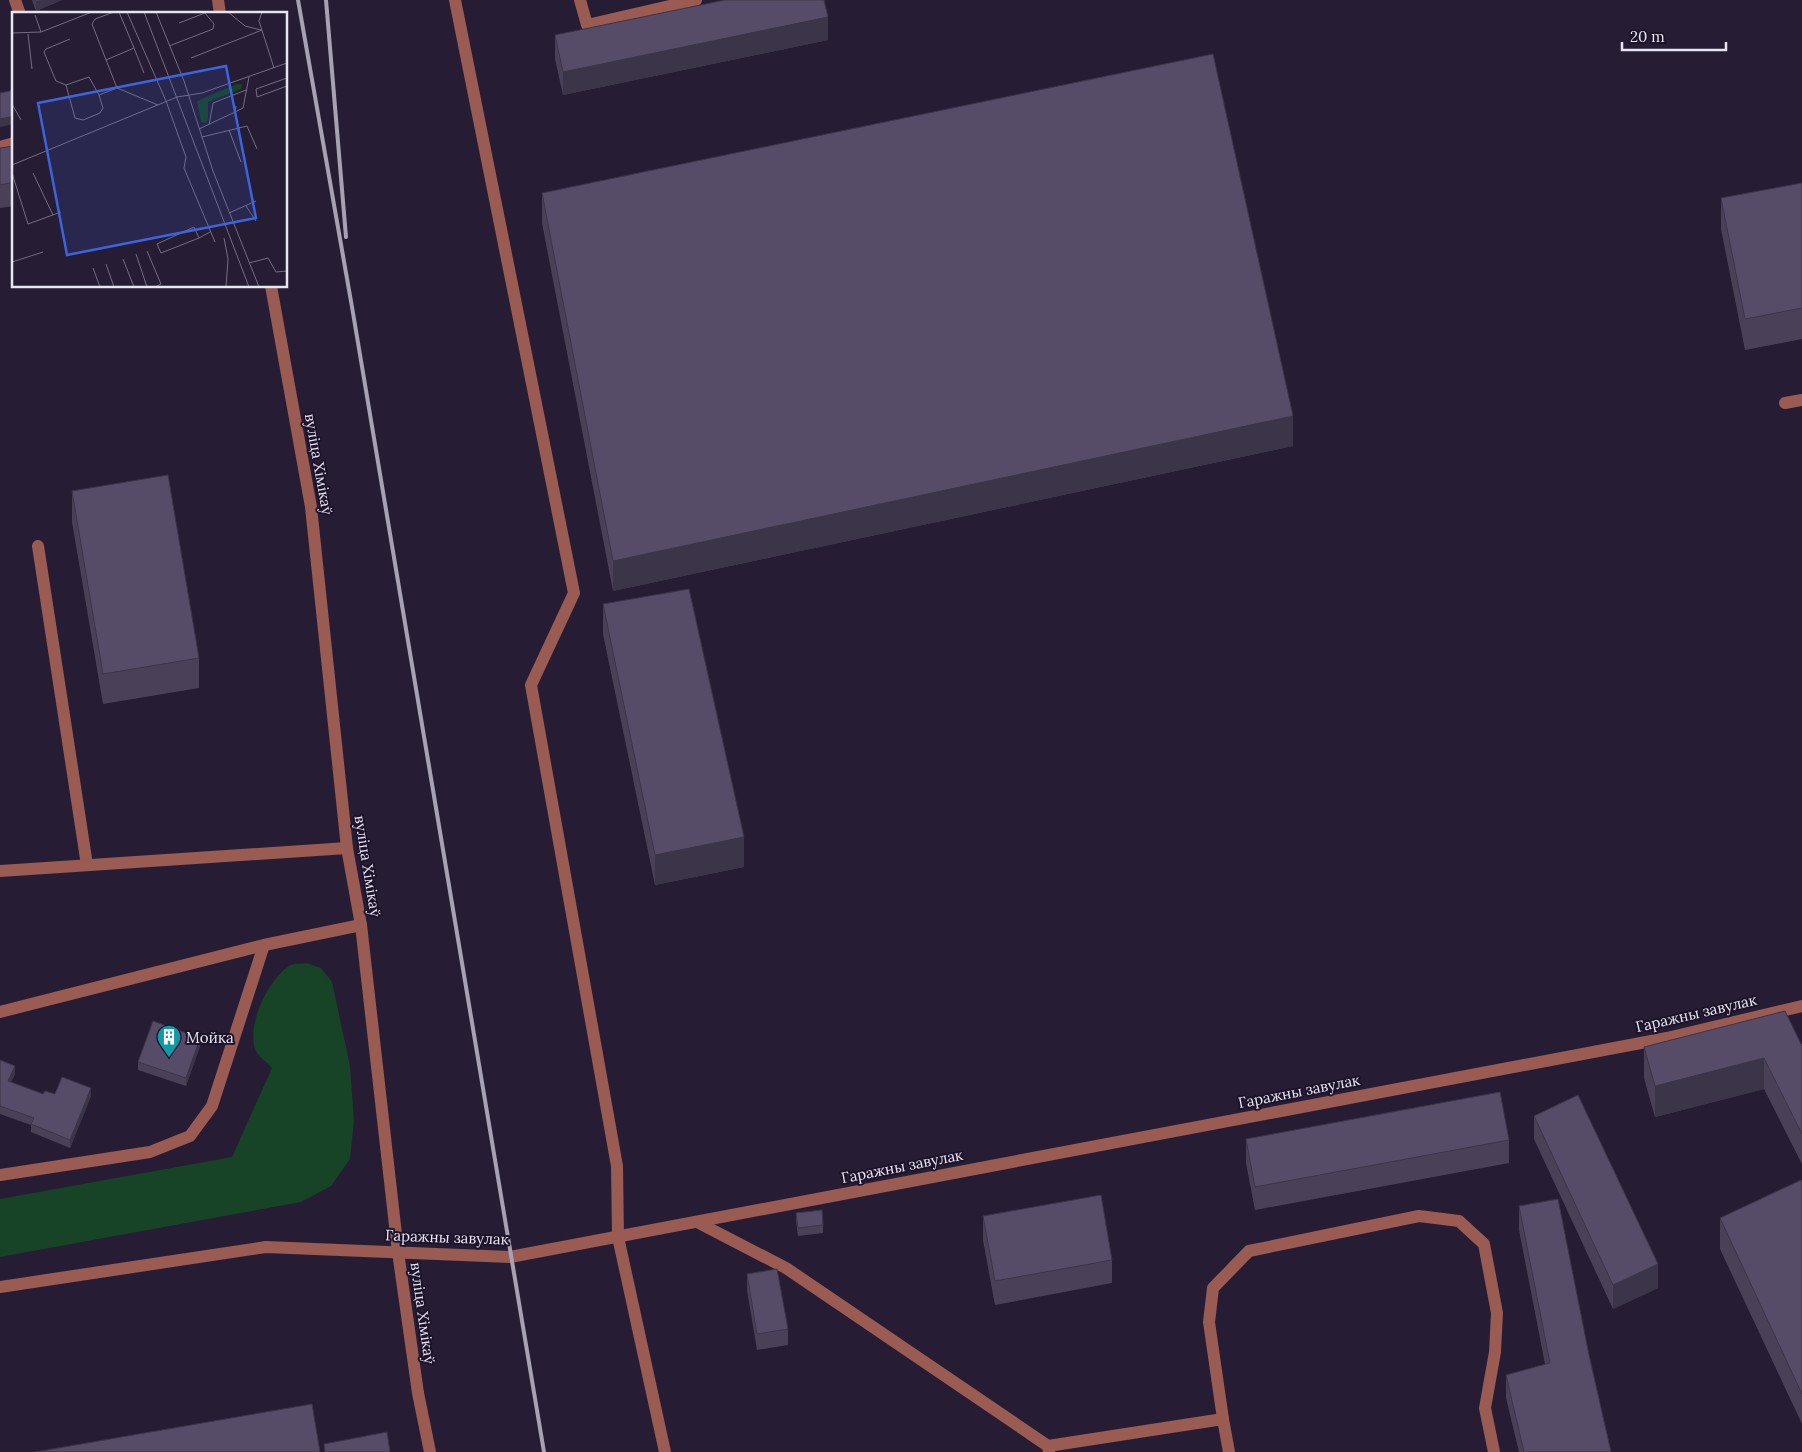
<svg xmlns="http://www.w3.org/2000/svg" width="1802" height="1452" viewBox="0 0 1802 1452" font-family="Lora,serif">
	<rect width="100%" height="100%" fill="#261d35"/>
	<path fill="#174327" d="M306,963L321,968L332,982L350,1066L354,1121L350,1159L331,1186L301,1202L0,1257V1199L232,1157L272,1068C268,1063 259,1057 256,1051C245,1027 269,977 291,965C295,963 302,964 306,963Z"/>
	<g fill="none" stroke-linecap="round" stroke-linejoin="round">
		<g stroke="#995b52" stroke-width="12">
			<path d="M15,0L20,14"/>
			<path d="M218,0L220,14"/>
			<path d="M455,0L574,593L531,685L617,1166L618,1237L665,1452"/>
			<path d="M580,0L587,25L696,0"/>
			<path d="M0,147L14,143"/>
			<path d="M271,286L311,507L347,848L361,925L398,1252L418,1393L430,1452"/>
			<path d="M1785,403L1802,400"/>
			<path d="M38,546L87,865"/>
			<path d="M0,871L347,848"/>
			<path d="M0,1012L264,945L361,925"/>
			<path d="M0,1175L150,1152L190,1136L212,1106L264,945"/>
			<path d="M697,1222L786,1268L1048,1446L1049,1452"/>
			<path d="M0,1287L266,1247L510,1257L1667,1038L1802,1006"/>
			<path d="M1223,1419L1229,1452"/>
			<path d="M1048,1446L1223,1419L1209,1322L1213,1288L1249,1251L1419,1216L1459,1221L1484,1244L1497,1313L1495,1352L1485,1408L1494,1452"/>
		</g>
		<g stroke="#a8a1b4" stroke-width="4">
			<path d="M298,0L352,307L544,1452"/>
			<path d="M326,0L346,237"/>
		</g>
	</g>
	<g fill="#4a4159">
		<path d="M32,0H62L36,11Z"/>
		<path d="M555,35L828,40L563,95L555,59Z"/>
		<path d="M14,146V206L0,208V148Z"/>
		<path d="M1802,183V339L1745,350L1721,229V198Z"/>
		<path d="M542,193L1293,446L613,591L542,223Z"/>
		<path d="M72,491L199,658V688L103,704L72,522Z"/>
		<path d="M603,604L744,867L655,885L603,634Z"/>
		<path d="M200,1046L186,1086L138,1070V1062Z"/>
		<path d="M1802,1046V1164L1764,1089L1655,1117L1644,1078V1047Z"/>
		<path d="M0,1060L15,1074L11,1082L43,1094L91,1096L70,1148L31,1132V1125L0,1114Z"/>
		<path d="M1534,1116L1658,1288L1613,1309L1534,1139Z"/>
		<path d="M1246,1139L1509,1140V1163L1255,1210L1246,1163Z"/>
		<path d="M1802,1182V1424L1720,1249V1218Z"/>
		<path d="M1519,1206L1589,1355L1611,1452H1519L1506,1398V1375L1545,1364L1519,1230Z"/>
		<path d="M796,1213L823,1225V1233L798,1236L796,1221Z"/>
		<path d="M983,1216L1112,1260V1283L995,1305L983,1240Z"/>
		<path d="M747,1274L788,1329V1345L757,1350L747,1290Z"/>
	</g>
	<g fill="#3c3549">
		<path d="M43,0H62L36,11V2Z"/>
		<path d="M828,17V40L563,95V72Z"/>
		<path d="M14,116V124L0,127V119Z"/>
		<path d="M1293,416V446L613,591V561Z"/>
		<path d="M744,837V867L655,885V855Z"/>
		<path d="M200,1038V1046L186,1086V1078Z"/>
		<path d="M1764,1058V1089L1655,1117V1086Z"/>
		<path d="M15,1066V1074L8,1089V1081Z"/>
		<path d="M91,1088V1096L70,1148V1140Z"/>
		<path d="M1658,1264V1288L1613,1309V1285Z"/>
	</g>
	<g fill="#564c68" stroke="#3c3549">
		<path d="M35,0H43L36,2Z"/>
		<path d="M725,0H824L828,17L563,72L555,35Z"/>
		<path d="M1213,54L1293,416L613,561L542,193Z"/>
		<path d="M14,90V116L0,119V93Z"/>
		<path d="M14,146V182L0,185V148Z"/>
		<path d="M1802,183V308L1745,319L1721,198Z"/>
		<path d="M168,475L199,658L103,674L72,491Z"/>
		<path d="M689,589L744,837L655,855L603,604Z"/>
		<path d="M1785,1011L1802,1046V1134L1764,1058L1655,1086L1644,1047Z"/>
		<path d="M153,1021L200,1038L186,1078L138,1062Z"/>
		<path d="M0,1060L15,1066L8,1081L43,1094L45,1091L55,1094L62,1077L91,1088L70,1140L31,1124L34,1118L0,1106Z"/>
		<path d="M1500,1092L1509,1140L1255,1187L1246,1139Z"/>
		<path d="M1578,1095L1658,1264L1613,1285L1534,1116Z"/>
		<path d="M1801,1180L1802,1182V1394L1720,1218Z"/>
		<path d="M1101,1195L1112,1260L995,1281L983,1216Z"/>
		<path d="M1558,1199L1589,1355L1611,1452H1524L1506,1375L1550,1363L1519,1206Z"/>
		<path d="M822,1210L823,1225L798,1228L796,1213Z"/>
		<path d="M777,1269L788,1329L757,1334L747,1274Z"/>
		<path d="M312,1404L320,1452H35Z"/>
		<path d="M387,1432L390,1452H325L324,1444Z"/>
	</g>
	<defs>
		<symbol id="building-pin" viewBox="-11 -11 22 30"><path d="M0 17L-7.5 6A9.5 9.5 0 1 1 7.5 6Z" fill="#0f9aa8" stroke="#1d142b"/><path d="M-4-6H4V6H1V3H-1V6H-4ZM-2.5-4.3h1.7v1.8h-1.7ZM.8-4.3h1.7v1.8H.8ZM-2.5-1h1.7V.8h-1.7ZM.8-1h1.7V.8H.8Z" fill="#fff"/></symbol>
	</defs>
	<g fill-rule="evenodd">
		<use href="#building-pin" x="155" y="1023" width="28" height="38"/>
	</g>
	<g text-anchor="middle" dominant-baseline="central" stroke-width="4" stroke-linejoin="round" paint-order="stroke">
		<g font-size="15" fill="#e9e4f4" stroke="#1d142b">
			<text transform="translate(319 464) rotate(80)">вуліца Хімікаў</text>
			<text transform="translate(368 866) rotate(81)">вуліца Хімікаў</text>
			<text transform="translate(1696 1013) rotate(-13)">Гаражны завулак</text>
			<text transform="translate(1299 1091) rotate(-11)">Гаражны завулак</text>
			<text transform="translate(902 1166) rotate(-11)">Гаражны завулак</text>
			<text transform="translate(447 1237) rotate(2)">Гаражны завулак</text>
			<text transform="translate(423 1313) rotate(82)">вуліца Хімікаў</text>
		</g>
		<g font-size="15" fill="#e9e4f4" stroke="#1d142b" text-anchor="start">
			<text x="186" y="1037">Мойка</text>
		</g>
	</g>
	<g transform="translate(12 12)">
		<rect width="275" height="275" fill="#261d35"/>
		<path d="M225,72H230L229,77L196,90V107L194,111L189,110L185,89Z" fill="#174327"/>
		<path fill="none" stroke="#746d81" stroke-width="1" d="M102,0L83,7L80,12L105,76L146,93M115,0L154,89L174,145L172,156L203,230M132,0L237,275M144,0L172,69L201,159L247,275M216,0L233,14L249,18M250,0L247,9L262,56M23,3L29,20M0,21L29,20L80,0M16,22L20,57M58,27L34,37L32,40L44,69L54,73L63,106L71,108L88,101L91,96L87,83L105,76M157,34L201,17L202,12L193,1L167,11M122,36L132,61M179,46L250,18M94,48L122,36L107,0M275,66L244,77L245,85L275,74M54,73L77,65L87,83M0,92L9,108M223,100L231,96L237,65M197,113L201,91L234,78M187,117L223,100L224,94M217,118L229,150M190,125L235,114L245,137M0,153L165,85L190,81L275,51M0,161L16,212L49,200M21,161L41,203M234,194L244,209M217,201L244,189M187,226L182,215L145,232L149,241L187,226L198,220M212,226L216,247L214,275M135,239L149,272L143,275M124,242L135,275M111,247L122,275M0,250L31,240M237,251L256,246L264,260L275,259M94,252L102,275M81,256L88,275"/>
		<path fill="#3c64dc" fill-opacity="0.15" stroke="#3c64dc" stroke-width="2.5" d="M214,54L244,206L55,243L26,91Z"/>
		<rect width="275" height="275" fill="none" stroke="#e9e4f4" stroke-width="2.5"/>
	</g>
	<path d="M1622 42v8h104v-8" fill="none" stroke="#e9e4f4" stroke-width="2.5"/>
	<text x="1630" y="42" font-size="15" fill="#e9e4f4" stroke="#1d142b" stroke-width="4" paint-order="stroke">20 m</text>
</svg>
